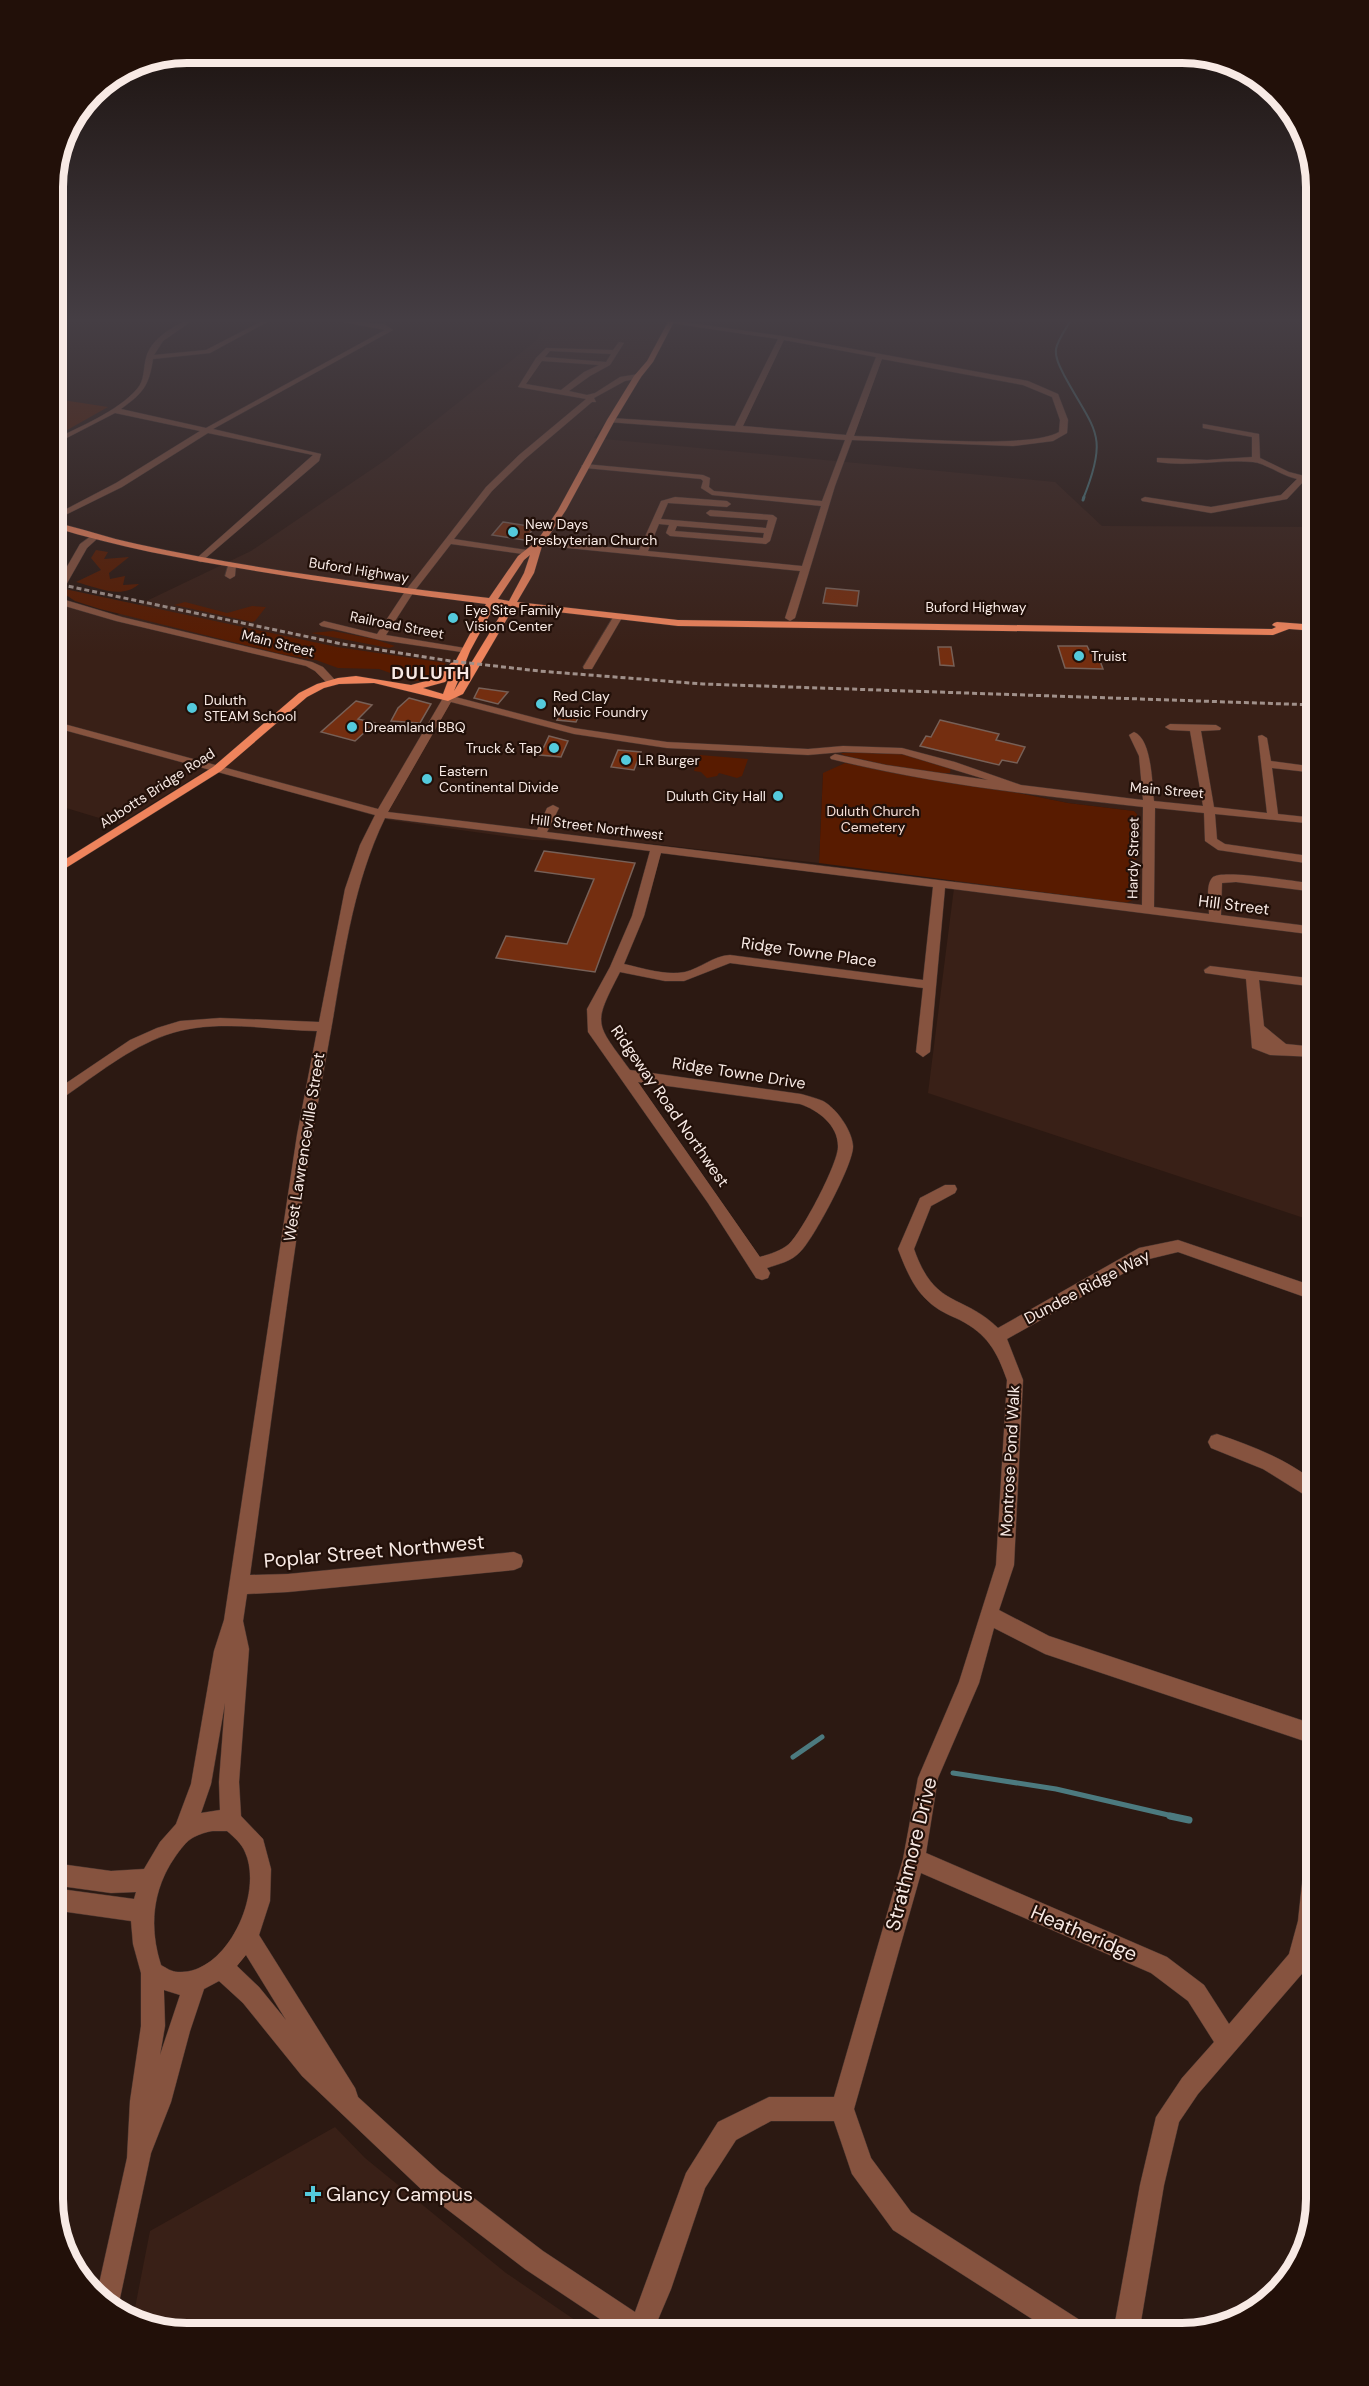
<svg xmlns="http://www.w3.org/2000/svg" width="1369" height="2386" viewBox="0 0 1369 2386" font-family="'DM Sans',sans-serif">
	<rect width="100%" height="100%" fill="#2c1912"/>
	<g fill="#392017">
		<path d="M545,320H667L655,354L594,438L1055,482L1102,526L1316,527V1222L928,1093L955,880L1126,903L1135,899L1137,814L1134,811L1068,803L975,784L845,763L823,774L819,863L645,843L532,840L389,820L208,769L119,824L53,804V602L113,617L251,551L387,459L537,340Z"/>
		<path d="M335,2127L365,2158L506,2273L594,2333H179L133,2318L150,2231Z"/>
	</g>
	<g fill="#581b00">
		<path d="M56,399L108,407L53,438V400Z"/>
		<path d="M96,550L108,552L104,559L129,557L109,573L110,579L125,576L123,585L139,584C122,600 96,587 76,582L101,570L91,558Z"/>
		<path d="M65,589L337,647L446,663L438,676L428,680L413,681L379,669L338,668L316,660L285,655L100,609L75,601L66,595Z"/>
		<path d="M185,602L227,613L252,606L266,607L255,621L252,622L174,605Z"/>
		<path d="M333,631L374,639L395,646L389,648L311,633Z"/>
		<path d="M841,753H899L951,767L950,773C924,776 870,761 843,755Z"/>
		<path d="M700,755L748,759L742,776L737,778L719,773L717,776L707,778L701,772L694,771Z"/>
		<path d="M845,763L975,784L1068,803L1134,811L1137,814L1135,899L1126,903L819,863L823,773Z"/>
	</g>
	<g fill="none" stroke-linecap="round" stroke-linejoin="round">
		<path stroke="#4c7a7f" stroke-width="2" d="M1071,320C1066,329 1058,339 1056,349C1055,358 1060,367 1064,375C1094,431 1110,433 1083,499"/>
		<path stroke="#4c7a7f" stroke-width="3" d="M1083,500L1084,497"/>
		<g stroke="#4c7a7f" stroke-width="5">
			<path d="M793,1757L822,1737"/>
			<path d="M953,1773L1056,1789L1177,1817"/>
		</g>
		<path stroke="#4c7a7f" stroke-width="7" d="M1170,1816L1189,1820"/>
	</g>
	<g fill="#742e10" stroke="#776057" stroke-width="1.5">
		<path d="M503,522L535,527L524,540L492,535Z"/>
		<path d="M826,588L859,591L857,606L823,603Z"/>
		<path d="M1058,646H1087L1089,650H1096L1103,669L1065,668Z"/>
		<path d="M938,647H951L954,666L940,665Z"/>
		<path d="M479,688L508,692L498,704L474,698Z"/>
		<path d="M409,698L431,704L420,723L391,721L398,708Z"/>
		<path d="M356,701L372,705L358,719L375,723L355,741L321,732Z"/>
		<path d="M563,709L581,711L576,722L557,720Z"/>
		<path d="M940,720L999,734L996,740L1025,747L1017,763L1002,760L999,765L920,746L926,736L931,737Z"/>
		<path d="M549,736L568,741L561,757L540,755Z"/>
		<path d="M618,750L641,752L634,770L611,767Z"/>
		<path d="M544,851L635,863L595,972L496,958L506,936L567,944L594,879L535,871Z"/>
	</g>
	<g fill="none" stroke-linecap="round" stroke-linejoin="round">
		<defs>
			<g id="minor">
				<path d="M186,320H193L163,341L154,355L206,350L264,320H271L210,353L153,359C149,386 143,393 121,409L206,428L385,330L334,320L384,324L393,330L213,429L321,454L319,461L201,562L198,561V557L313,455L208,433L122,487L53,521V516L116,483L200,431L115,413L53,445V440C79,427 117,412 137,389C145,380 143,369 146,358C151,339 170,329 186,320Z"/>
				<path d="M669,320L782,336L1028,381L1058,394L1068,420L1067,433L1053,441L1013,446L852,440L835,486L795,618L790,621L785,618L800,571L537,545L536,543L540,540L639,550L661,501L675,497L727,501L731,504L727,507L668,503L661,519L766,528L768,520L710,516L706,513L710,510L773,515L777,518L770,541L766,544L670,536L666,533L669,525L659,524L648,551L802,566L821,506L712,495L701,488L703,481L701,479L585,468L581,466L585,464L703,475L710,478L709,487L714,491L822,501L845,440L608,422V418H611L735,426L778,339L671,323ZM784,340L876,357L846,435L743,426ZM882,359L1023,385L1052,397L1060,420L1059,432C1028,450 896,437 854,436ZM677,526L764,533L763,538L675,531Z"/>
				<path d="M619,342L624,343L610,365L590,376L569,391L587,395L595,393L620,377L638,374L641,378L625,381L594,398L596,402H592L525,459L492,491L454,539L527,550L530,551V555L451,544L413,593L386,635L465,648L470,651L468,653L380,640L321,626L319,624L324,621L377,634L406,590L486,487L519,455L586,399L518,387L536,358L546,348L613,350ZM550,351L611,354L606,362L545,357ZM542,361L599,365L584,372L561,390L526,384Z"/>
				<path d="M1203,424L1259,434L1260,458L1289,472L1316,479V483L1304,481L1287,499L1211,513L1142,501L1141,499L1145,497L1211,507L1281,495L1297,479C1282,476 1265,463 1253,462C1222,459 1190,467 1157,462V458H1160L1207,460L1252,457V437L1203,428Z"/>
				<path d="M91,536L98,538L87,548L62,592V599L122,617L312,662L323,667L336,681L327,683L315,671L306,666L116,621L58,604L53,606V591L80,544Z"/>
				<path d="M229,562L236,564L235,576L230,579L225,576Z"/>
				<path d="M615,614L623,616L592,669H584L583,667Z"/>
				<path d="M448,695L574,728L667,742L808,749L843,746L902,748L955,762L1021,785L1143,800L1139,756L1129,735L1134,732C1152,739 1152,784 1154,801L1203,806L1190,731L1170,730L1165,727L1170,724L1216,725L1221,728L1220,730L1201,731L1214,807L1267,813L1258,736L1262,735L1267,738L1271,761L1316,767V773L1272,768L1278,814L1316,818V824L1215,814L1217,839L1225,844L1316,857V862L1312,864L1218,850L1205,841L1204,813L1155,808L1154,907L1209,914C1209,904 1205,884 1213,877C1223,869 1299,882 1316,884V892L1236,882L1222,883L1221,915L1316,927V935L945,888L930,1052L923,1057L916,1052L923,988L730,963L684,981H665L620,972C592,1026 595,1022 630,1070L801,1094C808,1096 816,1098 823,1101C836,1108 852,1130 853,1146C854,1163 813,1240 800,1252C792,1261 779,1264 767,1268L770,1273L768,1278L762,1280L756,1278L708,1203L588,1032L587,1009L610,967L632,916L650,851L385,818C351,888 343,965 329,1041C296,1218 275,1397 250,1575L288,1574L514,1552L521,1555L523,1561L521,1567L514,1570L288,1592L247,1594L243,1621L249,1649L239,1782L241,1816L263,1839L271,1869L270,1901L259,1935L355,2088L358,2097L440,2172L543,2251L635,2312L686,2173L718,2122L769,2097H834L903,1859L918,1778L959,1682L996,1565L1007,1380C997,1351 987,1334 960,1320C949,1315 937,1310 928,1301C913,1288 905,1267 898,1249L920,1198L945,1185H955L957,1189L955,1193L931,1206L914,1249C935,1309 962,1293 998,1328L1139,1248L1178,1240L1316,1287V1301L1178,1252L1149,1259L1007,1339L1023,1380L1014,1565L999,1610L1049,1636L1316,1725V1745L1045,1654L994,1628L979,1683L938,1778L926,1853L1167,1957L1204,1985L1229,2024L1289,1954L1298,1921L1305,1856L1308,1848L1316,1846V1935L1307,1968L1198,2094L1179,2122L1164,2185L1139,2333H1113L1140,2185L1156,2117L1182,2078L1214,2042L1188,2001L1151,1973L921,1873L854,2109L871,2158L911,2212L1086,2324L1090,2333H1054L893,2230L852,2174L834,2121H771L736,2140L705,2188L671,2289L654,2329L656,2333H621L525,2269L422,2190L302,2076L243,2003L219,1981L204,1989L190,2031L171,2102L151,2153L117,2312L112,2311L97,2293L127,2158L130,2101L141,2026V1973L133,1944L131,1921L53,1910V1888L134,1899L136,1892L111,1893L53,1885V1863L111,1871L144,1869L160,1842L176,1824L191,1784L214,1651L224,1620L297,1135L317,1031C269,1030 213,1018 166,1035C129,1048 96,1075 64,1097H54L53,1092L130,1040L157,1028L180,1021L220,1018L319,1022L345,889L360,845L375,815L53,727V721L378,809L443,698ZM451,702L574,734L667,748L808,755L843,752L902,754L988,780L886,765L835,754L830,757L831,759C931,784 1041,796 1143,807L1142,905L547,832L559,808L553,805L547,808L537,830L388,812ZM661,853L933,887L923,980L730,955C713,956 701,968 685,972C666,976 642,968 624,964L644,916ZM638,1082L800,1104C818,1110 838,1125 838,1146C839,1162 802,1232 789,1244C781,1251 770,1254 760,1257ZM225,1703L219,1782L220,1810L201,1813L211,1784ZM212,1831H227C234,1837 242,1844 245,1852C264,1893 227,1975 178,1972C172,1972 166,1968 161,1965C149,1928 152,1890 175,1857C180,1850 186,1841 194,1837C200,1834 206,1832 212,1831ZM246,1955L286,2020L259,1987L237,1966ZM164,1990L180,1995L160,2055L165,2026Z"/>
				<path d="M1210,966L1316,979V987L1259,980L1264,1026L1286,1044L1316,1047V1057L1270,1055L1252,1048L1246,979L1205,973L1204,970Z"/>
				<path d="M1217,1434C1252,1446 1287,1459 1316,1483V1502L1263,1469L1211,1448L1208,1442L1211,1436Z"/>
			</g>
			<path id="major" d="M669,320H675L653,362L641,377L615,420L566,510L542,546L534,573L517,602L678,620L1272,629L1276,627L1272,625L1274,623L1277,622L1316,625V631L1289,629L1273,635L678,626L514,607L463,694L448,701L374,683L339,684L324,688L307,697L221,771L53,876V867L213,767L299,693L317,684L338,678L356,676L411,685L437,678L451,663L455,662L486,604C407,594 328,583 250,570C183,559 117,547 53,527V522C81,528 108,538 137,544C252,569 371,584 489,598L518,556L537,541L558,510L607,420L634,376L647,361ZM530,555L524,573L509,601L498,599L524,560ZM495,605L506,606L454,691L470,651ZM449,678L443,694L423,688L445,682Z"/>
		</defs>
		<use href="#minor" stroke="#493630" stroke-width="1"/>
		<use href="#major" stroke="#493630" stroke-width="1"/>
		<use href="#minor" fill="#86533f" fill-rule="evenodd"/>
		<use href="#major" fill="#ef845c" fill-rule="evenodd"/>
		<path stroke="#a0908a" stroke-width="3" stroke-dasharray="5 3" stroke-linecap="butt" d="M53,583L342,644L451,661L539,671L703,684L1316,705"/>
	</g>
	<linearGradient id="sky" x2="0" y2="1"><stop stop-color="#180e0a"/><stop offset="0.49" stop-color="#453e44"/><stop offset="1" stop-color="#453e44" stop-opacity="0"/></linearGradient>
	<rect width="1369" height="654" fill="url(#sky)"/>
	<g fill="#54cadc" stroke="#221009" stroke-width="2">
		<circle cx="513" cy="532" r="6"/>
		<circle cx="453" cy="618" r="6"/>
		<circle cx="1079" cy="656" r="6"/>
		<circle cx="541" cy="704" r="6"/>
		<circle cx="192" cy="708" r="6"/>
		<circle cx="352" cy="727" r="6"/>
		<circle cx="554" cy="748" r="6"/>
		<circle cx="626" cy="760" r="6"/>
		<circle cx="427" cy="779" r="6"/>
		<circle cx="778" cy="796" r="6"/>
		<path d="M310 2185h6v6h6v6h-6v6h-6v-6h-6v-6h6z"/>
	</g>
	<g text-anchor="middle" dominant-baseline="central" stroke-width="4.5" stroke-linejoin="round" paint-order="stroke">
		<g font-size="14" fill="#f8eae5" stroke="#221009" text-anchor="start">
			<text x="525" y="524">New Days<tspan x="525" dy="16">Presbyterian Church</tspan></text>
			<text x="465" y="610">Eye Site Family<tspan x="465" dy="16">Vision Center</tspan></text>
			<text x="1091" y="656">Truist</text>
			<text x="553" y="696">Red Clay<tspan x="553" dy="16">Music Foundry</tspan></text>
			<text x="204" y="700">Duluth<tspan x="204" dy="16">STEAM School</tspan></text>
			<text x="364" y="727">Dreamland BBQ</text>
			<text x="542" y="748" text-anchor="end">Truck &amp; Tap</text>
			<text x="638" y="760">LR Burger</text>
			<text x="439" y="771">Eastern<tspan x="439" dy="16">Continental Divide</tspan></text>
			<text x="766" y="796" text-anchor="end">Duluth City Hall</text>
		</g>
		<g font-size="14" fill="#f8eae5" stroke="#221009">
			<text transform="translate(359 570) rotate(9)">Buford Highway</text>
			<text x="976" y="607">Buford Highway</text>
			<text transform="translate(397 625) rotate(11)">Railroad Street</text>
			<text transform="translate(278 643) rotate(14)">Main Street</text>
			<text transform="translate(157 788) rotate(-33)">Abbotts Bridge Road</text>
			<text transform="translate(1167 790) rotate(5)">Main Street</text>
			<text transform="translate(597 827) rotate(7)">Hill Street Northwest</text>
			<text transform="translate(1133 858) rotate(-89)">Hardy Street</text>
		</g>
		<g font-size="14" fill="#f5ded6" stroke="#221009">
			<text x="873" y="811">Duluth Church<tspan x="873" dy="16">Cemetery</tspan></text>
		</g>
		<g font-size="16" fill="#f8eae5" stroke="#221009">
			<text transform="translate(1234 905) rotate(7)">Hill Street</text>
			<text transform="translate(809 952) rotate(8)">Ridge Towne Place</text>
			<text transform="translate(739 1073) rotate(9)">Ridge Towne Drive</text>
			<text transform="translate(670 1106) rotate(55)">Ridgeway Road Northwest</text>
			<text transform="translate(304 1147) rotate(-81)">West Lawrenceville Street</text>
			<text transform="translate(1087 1287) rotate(-28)">Dundee Ridge Way</text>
			<text transform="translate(1010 1461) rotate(-87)">Montrose Pond Walk</text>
		</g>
		<g font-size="18" font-weight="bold" letter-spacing="1.5" fill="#f8eae5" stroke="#221009">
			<text x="431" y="673">DULUTH</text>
		</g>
		<g font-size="20" fill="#f8eae5" stroke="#221009">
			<text transform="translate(374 1551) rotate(-5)">Poplar Street Northwest</text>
			<text transform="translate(911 1854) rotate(-76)">Strathmore Drive</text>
			<text transform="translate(1084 1933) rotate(23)">Heatheridge</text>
		</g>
		<g font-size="20" fill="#f8eae5" stroke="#221009" text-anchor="start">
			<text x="326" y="2194">Glancy Campus</text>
		</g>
	</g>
	<path d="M0 0H1369V2386H0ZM187 63H1182A124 124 0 0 1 1306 187V2199A124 124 0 0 1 1182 2323H187A124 124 0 0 1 63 2199V187A124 124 0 0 1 187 63Z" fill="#221009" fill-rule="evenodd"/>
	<path fill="none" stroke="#f8eae5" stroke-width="8" d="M187 63H1182A124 124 0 0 1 1306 187V2199A124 124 0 0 1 1182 2323H187A124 124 0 0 1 63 2199V187A124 124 0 0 1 187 63Z"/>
</svg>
